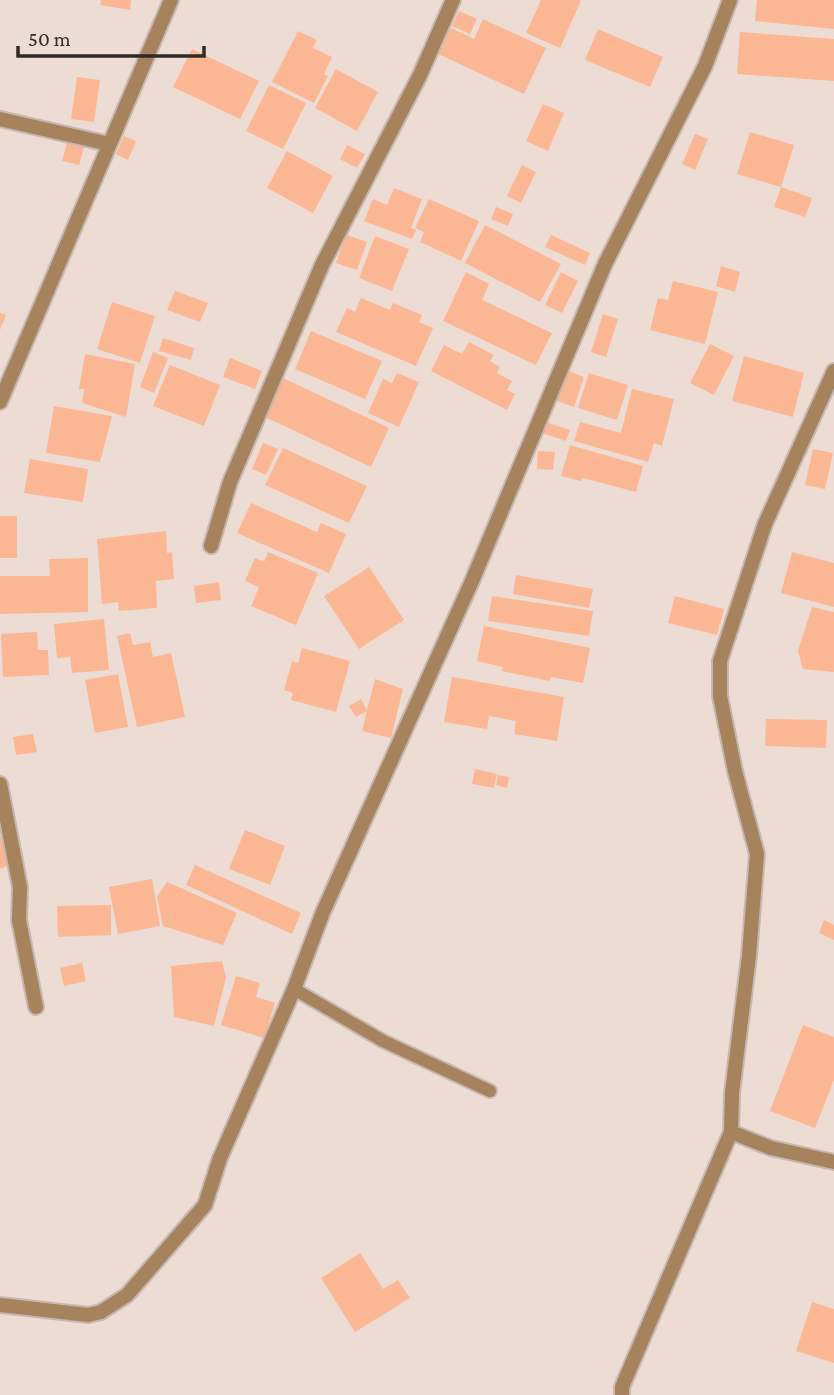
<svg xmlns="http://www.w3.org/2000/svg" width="834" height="1395" viewBox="0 0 834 1395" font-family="'Crimson Pro',serif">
	<rect width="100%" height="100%" fill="#ecdcd4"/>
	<g fill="#fbb793">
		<path d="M101,0H131L130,10L100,5Z"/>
		<path d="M541,0H581L560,48L526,33Z"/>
		<path d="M757,0H834V29L755,21Z"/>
		<path d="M459,11L477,19L470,34L452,26Z"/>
		<path d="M483,19L546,48L524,94L438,54L451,28L474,39Z"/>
		<path d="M598,29L663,57L650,87L585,60Z"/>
		<path d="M298,31L317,40L313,48L332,57L324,74L328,76L314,103L272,82Z"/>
		<path d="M740,32L834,39V81L737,74Z"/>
		<path d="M192,49L259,81L240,119L173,87Z"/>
		<path d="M336,69L378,92L357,131L315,108Z"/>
		<path d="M77,77L100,80L94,122L71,119Z"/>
		<path d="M269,85L306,103L283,149L246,131Z"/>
		<path d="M543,104L564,113L548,151L526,141Z"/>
		<path d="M750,132L794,145L781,187L737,174Z"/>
		<path d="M695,134L708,139L695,170L682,164Z"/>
		<path d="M124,136L136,141L128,160L116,154Z"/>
		<path d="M68,139L85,144L79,165L62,161Z"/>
		<path d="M347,145L365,154L357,168L340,159Z"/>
		<path d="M287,151L333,176L313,213L267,188Z"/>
		<path d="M522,165L536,172L521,203L507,196Z"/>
		<path d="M781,187L812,198L805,217L774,207Z"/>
		<path d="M394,188L422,199L411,228L416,230L412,239L364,221L373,199L387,205Z"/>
		<path d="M429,199L479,221L461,261L420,242L424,232L415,228Z"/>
		<path d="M496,207L513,214L508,226L491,219Z"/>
		<path d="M485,225L561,264L540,302L465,263Z"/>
		<path d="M346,235L367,242L357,270L336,263Z"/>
		<path d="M551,235L590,253L585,265L545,247Z"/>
		<path d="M375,236L409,249L392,291L359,278Z"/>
		<path d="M721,266L740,272L735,292L716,286Z"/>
		<path d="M466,272L489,284L482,300L552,333L536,365L443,321Z"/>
		<path d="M561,272L578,281L562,313L545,305Z"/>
		<path d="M673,281L718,292L705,344L650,330L658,298L668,300Z"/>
		<path d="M175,291L208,303L200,322L167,310Z"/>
		<path d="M361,298L390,310L393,303L422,315L419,322L433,328L416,366L336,332L347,308L355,312Z"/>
		<path d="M112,302L155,316L140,363L97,349Z"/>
		<path d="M0,313L6,315L0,330Z"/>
		<path d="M603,314L618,319L606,357L591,352Z"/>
		<path d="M311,331L382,361L365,399L295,369Z"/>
		<path d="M163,338L194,348L191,360L159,351Z"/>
		<path d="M469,342L494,355L490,361L500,367L497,373L512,381L507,390L515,394L507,410L431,371L444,345L462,354Z"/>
		<path d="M710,344L734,356L714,395L690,383Z"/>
		<path d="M153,352L168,358L154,393L140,387Z"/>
		<path d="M85,354L135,364L126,417L82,403L84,389H79Z"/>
		<path d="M744,356L804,373L793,417L732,401Z"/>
		<path d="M230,358L262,371L255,389L223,377Z"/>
		<path d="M170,365L220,385L204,426L153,406Z"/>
		<path d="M563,369L584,377L574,407L552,399Z"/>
		<path d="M397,373L419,382L399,427L368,413L383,379L392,383Z"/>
		<path d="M589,373L628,385L617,420L578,408Z"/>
		<path d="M283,378L389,428L371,467L265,417Z"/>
		<path d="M632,389L674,399L662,446L654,443L648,462L574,441L580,422L621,433Z"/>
		<path d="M54,406L112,416L100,462L46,453Z"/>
		<path d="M545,422L570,430L566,441L542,433Z"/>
		<path d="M263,443L278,449L266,475L252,469Z"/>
		<path d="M570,445L643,466L636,492L583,478L581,481L561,476Z"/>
		<path d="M283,448L367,486L349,523L265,485Z"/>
		<path d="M813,449L833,453L825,489L805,485Z"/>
		<path d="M538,451L555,452L553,470L537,469Z"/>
		<path d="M30,459L88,469L83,502L24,493Z"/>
		<path d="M251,503L317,532L321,523L346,534L329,573L237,533Z"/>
		<rect x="0" y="516" width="17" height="42"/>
		<path d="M166,531L167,553L172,552L174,579L156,581L157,608L119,611L118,602L102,604L97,539Z"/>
		<path d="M268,552L318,573L296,625L251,606L259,587L245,581L255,558L264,562Z"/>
		<path d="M792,552L834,563V607L781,593Z"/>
		<path d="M88,558V612L0,614V576H50L49,559Z"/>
		<path d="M369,567L404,620L359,649L324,596Z"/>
		<path d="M516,575L593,589L589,608L513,594Z"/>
		<path d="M219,582L221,600L196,603L194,586Z"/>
		<path d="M492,596L593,611L589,636L488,621Z"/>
		<path d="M675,596L724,609L717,635L668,623Z"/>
		<path d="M812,607L834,612V672L803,669L798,651Z"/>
		<path d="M104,619L109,670L72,673L70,657L57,658L54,624Z"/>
		<path d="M484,626L590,648L583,683L550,677V681L502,671L503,667L477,661Z"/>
		<path d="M37,632L38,650H48L49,675L3,677L1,634Z"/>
		<path d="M130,633L133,645L150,642L153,657L171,653L185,717L137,727L117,636Z"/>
		<path d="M302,648L350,661L336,712L291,700L293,693L284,690L292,661L298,663Z"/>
		<path d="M118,674L128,727L95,733L85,680Z"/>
		<path d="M452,677L564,697L557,741L514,734L516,721L489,716L487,729L444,722Z"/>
		<path d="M375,679L403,689L391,738L362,731L367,711L356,717L349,706L361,699L367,710Z"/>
		<path d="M766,719L827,720L826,748L765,746Z"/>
		<path d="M33,734L37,752L16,755L13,737Z"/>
		<path d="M475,769L497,774L494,788L472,784Z"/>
		<path d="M498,775L509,777L507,788L496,785Z"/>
		<path d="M245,830L285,846L270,885L229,869Z"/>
		<path d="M0,835L13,863L0,869Z"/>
		<path d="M195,865L301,913L292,934L186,885Z"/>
		<path d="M152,879L160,926L118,934L109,887Z"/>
		<path d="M167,882L237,913L223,945L163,926L157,897Z"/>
		<path d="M111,905V935L58,937L57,906Z"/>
		<path d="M824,920L834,925V940L819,933Z"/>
		<path d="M222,961L226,977L214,1026L174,1017L171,966Z"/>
		<path d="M82,963L86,981L64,986L60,968Z"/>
		<path d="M236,976L260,983L256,997L275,1003L264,1038L221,1025Z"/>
		<path d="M803,1025L834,1037V1080L815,1128L770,1111Z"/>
		<path d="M360,1253L383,1289L398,1280L410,1298L355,1332L321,1278Z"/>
		<path d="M812,1302L834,1309V1363L796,1351Z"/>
	</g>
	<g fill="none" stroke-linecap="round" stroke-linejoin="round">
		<defs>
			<path id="lane" d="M294,989L383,1041L490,1091"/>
			<g id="street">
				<path d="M0,119L109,144"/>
				<path d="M834,371L765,524L720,661V696L735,771L757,854L749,956L732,1093L731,1132L771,1148L834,1162"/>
				<path d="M0,402L171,0"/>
				<path d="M211,546L230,482L322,265L420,75L453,0"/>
				<path d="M0,784L20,887L19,920L36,1007"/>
				<path d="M0,1305L88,1315L101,1312L127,1295L205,1205L220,1158L294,989L323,912L472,581L605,264L705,66L730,0"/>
				<path d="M622,1395V1387L731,1132"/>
			</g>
		</defs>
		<use href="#lane" stroke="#c6b8b1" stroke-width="16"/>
		<use href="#street" stroke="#c6b8b1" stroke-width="18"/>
		<use href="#lane" stroke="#a6825d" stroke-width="12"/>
		<use href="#street" stroke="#a6825d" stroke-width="14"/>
	</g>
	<path d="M18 46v10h186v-10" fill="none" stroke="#302a27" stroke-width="3.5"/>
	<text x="28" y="46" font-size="21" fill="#302a27" stroke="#ecdcd4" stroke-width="5" paint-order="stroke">50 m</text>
</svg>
